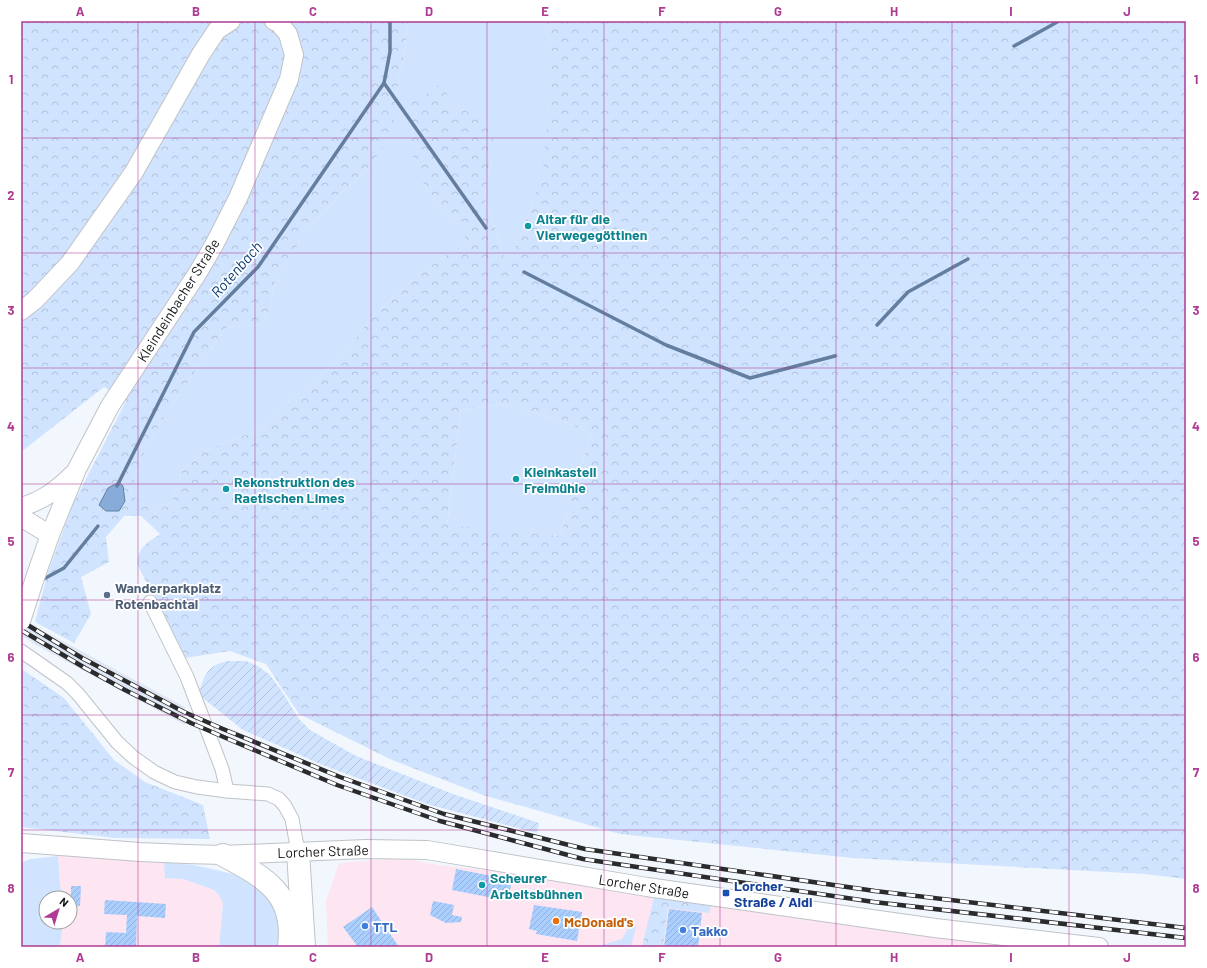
<svg xmlns="http://www.w3.org/2000/svg" width="1207" height="968" viewBox="0 0 1207 968" font-family="Barlow,sans-serif">
	<defs>
		<pattern id="forest-crowns" width="20" height="18" patternUnits="userSpaceOnUse"><rect width="20" height="18" fill="#d0e4ff"/><path d="M2 6a3 3 0 1 1 6 0M12 15a3 3 0 1 1 6 0" fill="none" stroke="#b2c3da"/></pattern>
		<pattern id="garden-furrows" width="10" height="10" patternUnits="userSpaceOnUse"><rect width="10" height="10" fill="#d0e4ff"/><path d="M-1 1l2-2M0 10L10 0M9 11l2-2" fill="none" stroke="#b2c3da"/></pattern>
		<pattern id="building-hatch" width="6" height="6" patternUnits="userSpaceOnUse"><rect width="6" height="6" fill="#aacfff"/><path d="M-1 1l2-2M0 6l6-6M5 7l2-2" fill="none" stroke="#91b1da"/></pattern>
	</defs>
	<rect width="100%" height="100%" fill="#f2f7fd"/>
	<g fill="#fde5f1">
		<path d="M58,856H104L164,862L165,878L183,879L214,890L219,895L223,903L219,947H62L60,946L63,922H70V898H63L60,885Z"/>
		<path d="M387,859H408L438,865L513,873L1059,947H328L326,901L339,863Z"/>
	</g>
	<path fill="#dee7f3" d="M21,617L42,630L185,707V725L36,645L21,635Z"/>
	<g fill="#d0e4ff">
		<path d="M408,21H546L550,51V91L544,170L532,205L517,243L506,265L498,236L484,197L490,168L494,124L451,104L423,97H408L424,185L447,217L468,241L420,273L371,318L338,361L295,396L262,429L225,442L204,452L183,469L172,502L155,513L130,494L142,457L164,417L225,328L262,324L271,305L274,284L306,232L339,195L368,169L396,94L404,55Z"/>
		<path d="M501,404L561,420L591,434L560,536L447,526L461,410Z"/>
		<path d="M58,856L60,885L63,898H46V922H63L60,945L62,947H21V863L30,859Z"/>
		<path d="M164,862L194,865L229,873L250,879L266,892L279,912L281,947H219L223,903L219,895L214,890L183,879L165,878Z"/>
		<path d="M630,925L636,927L631,947H595L622,939Z"/>
	</g>
	<g fill="url(#forest-crowns)" fill-rule="evenodd">
		<path d="M21,21H408L404,55L396,94L393,128L385,145L368,169L339,195L306,232L274,284L271,305L262,324L225,328L164,417L142,457L130,494L155,513L172,502L183,469L204,452L225,442L262,429L295,396L338,361L371,318L420,273L468,241L447,217L424,185L408,144V97H423L442,82L451,104L495,124L490,168L484,197L498,236L506,264L517,243L532,205L543,170L550,91V51L546,21H1186V879L1145,874L853,858L620,834L483,795L392,760L299,714L266,664L230,651L185,658L137,564C138,547 147,543 160,534L141,516H124L106,537L109,562L81,577L91,614L74,643L35,622L48,572L73,504L126,401L104,387L21,452ZM501,404L561,420L591,434L560,536L447,525L461,410Z"/>
		<path d="M23,670L64,698L114,760L145,782L203,805L210,839L115,838L21,827V677Z"/>
		<path d="M654,897L711,906L709,913L668,908L663,947H642Z"/>
	</g>
	<path fill="url(#garden-furrows)" d="M228,661H246L258,666L270,675L281,690L299,719L310,730L356,756L453,794L539,823L537,833L430,805L325,766L243,730L199,695C201,684 205,670 216,665C219,663 224,662 228,661Z"/>
	<path fill="#88acda" stroke="#647e9f" d="M119,482L123,486L125,501L119,511H106L99,505L108,488Z"/>
	<g fill="none" stroke-linecap="round" stroke-linejoin="round">
		<g stroke="#647e9f" stroke-width="3.5">
			<path d="M1014,46L1059,21"/>
			<path d="M384,83L486,228"/>
			<path d="M524,272L666,345L750,378L835,356"/>
			<path d="M877,325L908,292L968,259"/>
			<path d="M117,486L194,332L258,267L384,83L390,52V21"/>
			<path d="M40,581L64,568L98,526"/>
		</g>
	</g>
	<g fill="url(#building-hatch)">
		<path d="M456,869L512,880L508,901L452,890Z"/>
		<path d="M71,886H81L80,906L70,905V898H67L68,894L71,895Z"/>
		<path d="M105,900L166,904L165,918L137,916L136,947H105L106,932L126,933L127,915L104,914Z"/>
		<path d="M433,901L454,905L452,915L462,917L461,922L446,923L430,915Z"/>
		<path d="M534,905L582,912L577,941L536,934L537,931L529,929Z"/>
		<path d="M372,907L384,925L399,947H358L343,927Z"/>
		<path d="M669,909L702,913L698,947H664Z"/>
	</g>
	<g fill="none" stroke-linecap="round" stroke-linejoin="round">
		<defs>
			<g id="street">
				<path d="M150,602L187,677L222,769L227,791"/>
				<path d="M21,651L67,683L78,694L117,742L133,757L154,772L175,782L197,787L227,791L268,794L279,799L285,806L292,819L298,852"/>
			</g>
			<g id="secondary">
				<path d="M21,311L35,300L70,263L134,172L201,54L217,30L231,21"/>
				<path d="M21,507C42,501 57,490 73,474"/>
				<path d="M21,517L50,535"/>
				<path d="M36,575L50,535L77,469L110,406L197,274L214,245L238,198L289,79L294,55L288,34L278,22L274,21"/>
				<path d="M21,843L140,852L186,854L223,855L366,849L427,850L647,887L935,928L1099,947"/>
			</g>
			<g id="highway">
				<path d="M298,852L304,947"/>
				<path d="M223,855C264,877 296,893 289,947"/>
			</g>
		</defs>
		<use href="#street" stroke="#bfc3c8" stroke-width="15"/>
		<use href="#secondary" stroke="#bfc3c8" stroke-width="20"/>
		<use href="#highway" stroke="#bfc3c8" stroke-width="24"/>
		<use href="#street" stroke="#fff" stroke-width="13"/>
		<use href="#secondary" stroke="#fff" stroke-width="18"/>
		<use href="#highway" stroke="#fff" stroke-width="22"/>
		<defs>
			<g id="rail">
				<path d="M21,621L82,658L184,712L223,729L340,777L444,814L585,849L875,891L1186,928"/>
				<path d="M21,630L85,668L125,690L191,723L226,738L337,785L440,821L583,859L874,902L1186,938"/>
			</g>
		</defs>
		<use href="#rail" stroke="#292b2d" stroke-width="4.5"/>
		<use href="#rail" stroke="#fff" stroke-width="3" stroke-dasharray="9" stroke-linecap="butt"/>
		<defs>
			<path id="secondary-bridge" d="M21,621L36,575"/>
		</defs>
		<use href="#secondary-bridge" stroke="#bfc3c8" stroke-width="20" stroke-linecap="butt"/>
		<use href="#secondary-bridge" stroke="#fff" stroke-width="18"/>
	</g>
	<path fill="none" stroke="#af3b94" stroke-width="1" stroke-opacity="0.55" d="M138,21V947M255,21V947M371,21V947M487,21V947M604,21V947M720,21V947M836,21V947M952,21V947M1069,21V947M21,138H1186M21,253H1186M21,368H1186M21,484H1186M21,600H1186M21,715H1186M21,830H1186"/>
	<g fill="#0f9aa8" stroke="#fff" stroke-width="1.5">
		<circle cx="528" cy="226" r="4"/>
		<circle cx="516" cy="479" r="4"/>
		<circle cx="226" cy="489" r="4"/>
		<circle cx="482" cy="885" r="4"/>
	</g>
	<circle fill="#5c6f8a" stroke="#fff" stroke-width="1.5" cx="107" cy="595" r="4"/>
	<rect fill="#1a4fb4" stroke="#fff" stroke-width="1.5" x="722" y="889" width="8" height="8" rx="2"/>
	<circle fill="#e8710a" stroke="#fff" stroke-width="1.5" cx="556" cy="921" r="4"/>
	<g fill="#3f7fe0" stroke="#fff" stroke-width="1.5">
		<circle cx="365" cy="926" r="4"/>
		<circle cx="683" cy="930" r="4"/>
	</g>
	<g text-anchor="middle" dominant-baseline="central" stroke-width="3.5" stroke-linejoin="round" paint-order="stroke">
		<g font-size="14" font-weight="bold" fill="#0d838f" stroke="#fff" text-anchor="start">
			<text x="536" y="218">Altar für die<tspan x="536" dy="16">Vierwegegöttinen</tspan></text>
			<text x="524" y="471">Kleinkastell<tspan x="524" dy="16">Freimühle</tspan></text>
			<text x="234" y="481">Rekonstruktion des<tspan x="234" dy="16">Raetischen Limes</tspan></text>
			<text x="490" y="877">Scheurer<tspan x="490" dy="16">Arbeitsbühnen</tspan></text>
		</g>
		<g font-size="14" fill="#111314" stroke="#fff">
			<text transform="translate(178 300) rotate(-58)">Kleindeinbacher Straße</text>
			<text transform="translate(323 851) rotate(-2)">Lorcher Straße</text>
			<text transform="translate(644 886) rotate(9)">Lorcher Straße</text>
		</g>
		<g font-size="14" font-weight="bold" fill="#4e5e75" stroke="#fff" text-anchor="start">
			<text x="115" y="587">Wanderparkplatz<tspan x="115" dy="16">Rotenbachtal</tspan></text>
		</g>
		<g font-size="14" font-weight="bold" fill="#164399" stroke="#fff" text-anchor="start">
			<text x="734" y="885">Lorcher<tspan x="734" dy="16">Straße / Aldi</tspan></text>
		</g>
		<g font-size="14" font-weight="bold" fill="#c56008" stroke="#fff" text-anchor="start">
			<text x="564" y="921">McDonald's</text>
		</g>
		<g font-size="14" font-weight="bold" fill="#366cbe" stroke="#fff" text-anchor="start">
			<text x="373" y="926">TTL</text>
			<text x="691" y="930">Takko</text>
		</g>
		<g font-size="15" font-style="italic" fill="#093b73" stroke="#fff">
			<text transform="translate(236 269) rotate(-49)">Rotenbach</text>
		</g>
	</g>
	<rect width="1207" height="968" fill="none" stroke="#ffffff" stroke-width="44"/>
	<g transform="translate(58 910) rotate(38)"><circle r="19" fill="#ffffff" stroke="#a0a1a1"/>
	<path d="M0-3L7 15L0 10L-7 15Z" fill="#af3b94"/>
	<text y="-6" font-size="11" font-weight="bold" text-anchor="middle" fill="#111314">N</text>
	</g>
	<rect x="22" y="22" width="1163" height="924" fill="none" stroke="#af3b94" stroke-width="1.5"/>
	<g font-size="13" text-anchor="middle" font-weight="bold" fill="#af3b94">
		<text x="80" y="16">A</text>
		<text x="196" y="16">B</text>
		<text x="313" y="16">C</text>
		<text x="429" y="16">D</text>
		<text x="545" y="16">E</text>
		<text x="662" y="16">F</text>
		<text x="778" y="16">G</text>
		<text x="894" y="16">H</text>
		<text x="1011" y="16">I</text>
		<text x="1127" y="16">J</text>
		<text x="11" y="84">1</text>
		<text x="1196" y="84">1</text>
		<text x="11" y="200">2</text>
		<text x="1196" y="200">2</text>
		<text x="11" y="315">3</text>
		<text x="1196" y="315">3</text>
		<text x="11" y="431">4</text>
		<text x="1196" y="431">4</text>
		<text x="11" y="546">5</text>
		<text x="1196" y="546">5</text>
		<text x="11" y="662">6</text>
		<text x="1196" y="662">6</text>
		<text x="11" y="777">7</text>
		<text x="1196" y="777">7</text>
		<text x="11" y="893">8</text>
		<text x="1196" y="893">8</text>
		<text x="80" y="962">A</text>
		<text x="196" y="962">B</text>
		<text x="313" y="962">C</text>
		<text x="429" y="962">D</text>
		<text x="545" y="962">E</text>
		<text x="662" y="962">F</text>
		<text x="778" y="962">G</text>
		<text x="894" y="962">H</text>
		<text x="1011" y="962">I</text>
		<text x="1127" y="962">J</text>
	</g>
</svg>
